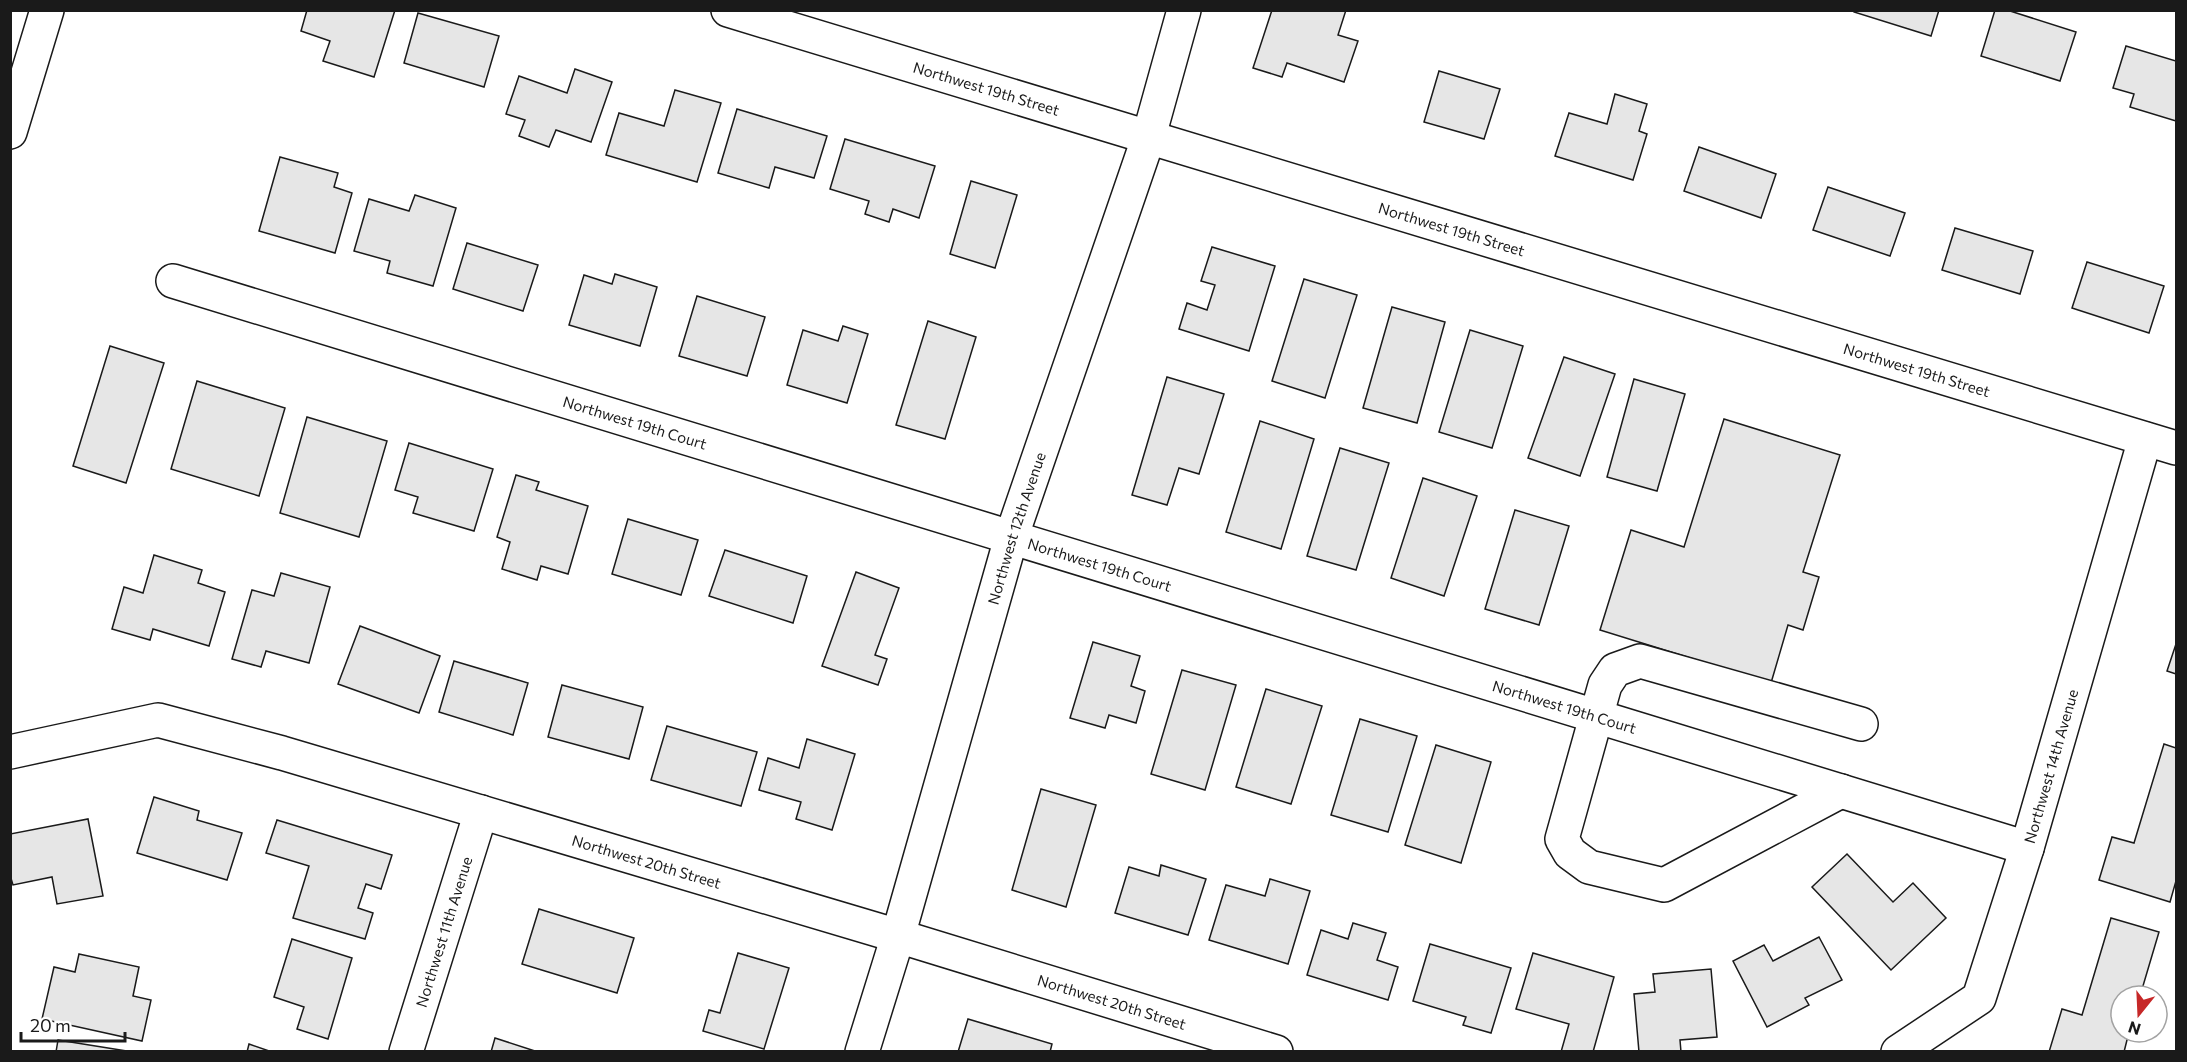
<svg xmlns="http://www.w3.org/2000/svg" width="2187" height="1062" viewBox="0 0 2187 1062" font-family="Commissioner,sans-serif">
	<rect width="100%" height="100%" fill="#fff"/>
	<g fill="#e6e6e6" stroke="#1a1a1a" stroke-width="1.5">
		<path d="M307,10H395L374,77L323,61L330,41L301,31Z"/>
		<path d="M1272,10H1346L1338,35L1358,41L1344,82L1287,63L1282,77L1253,68Z"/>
		<path d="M1854,10H1939L1931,36L1854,12Z"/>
		<path d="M1995,10H2007L2076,32L2060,81L1981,56Z"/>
		<path d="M418,13L499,36L484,87L404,63Z"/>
		<path d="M2126,46L2176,61V121L2130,107L2134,94L2113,88Z"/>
		<path d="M575,69L612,82L591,142L556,130L549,147L519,136L525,120L506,114L519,76L567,93Z"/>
		<path d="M1439,71L1500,89L1484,139L1424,122Z"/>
		<path d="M675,90L721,103L697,182L606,155L619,113L664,126Z"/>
		<path d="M1615,94L1647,104L1639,131L1647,134L1633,180L1555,156L1569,113L1607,124Z"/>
		<path d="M737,109L827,136L814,178L775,167L769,188L718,173Z"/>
		<path d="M845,139L935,166L919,218L893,209L889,222L865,214L869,201L830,189Z"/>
		<path d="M1699,147L1776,174L1761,218L1684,191Z"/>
		<path d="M280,157L338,173L334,187L352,193L335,253L259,231Z"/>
		<path d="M971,181L1017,195L995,268L950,254Z"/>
		<path d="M1828,187L1905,213L1890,256L1813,230Z"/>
		<path d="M415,195L456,208L433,286L387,273L390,261L354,251L369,199L409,211Z"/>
		<path d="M1955,228L2033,251L2020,294L1942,270Z"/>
		<path d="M467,243L538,265L523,311L453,289Z"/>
		<path d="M1212,247L1275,266L1249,351L1179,329L1187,303L1207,310L1215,285L1201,281Z"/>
		<path d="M2087,262L2164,286L2149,333L2072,308Z"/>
		<path d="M615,274L657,287L640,346L569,325L584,275L612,284Z"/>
		<path d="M1304,279L1357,295L1325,398L1272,381Z"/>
		<path d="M697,296L765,317L747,376L679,356Z"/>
		<path d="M1392,307L1445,322L1417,423L1363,408Z"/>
		<path d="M928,321L976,337L945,439L896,425Z"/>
		<path d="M843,326L868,334L847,403L787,385L803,330L838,341Z"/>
		<path d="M1470,330L1523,346L1492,448L1439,432Z"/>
		<path d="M110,346L164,363L126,483L73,466Z"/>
		<path d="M1564,357L1615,374L1580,476L1528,458Z"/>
		<path d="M1167,377L1224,394L1199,474L1179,468L1167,505L1132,495Z"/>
		<path d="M1634,379L1685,394L1657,491L1607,477Z"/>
		<path d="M197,381L285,408L259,496L171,469Z"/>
		<path d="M307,417L387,441L359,537L280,513Z"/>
		<path d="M1724,419L1840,455L1803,572L1819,577L1803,630L1788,625L1771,683L1600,630L1631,530L1684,547Z"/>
		<path d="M1260,421L1314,439L1281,549L1226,532Z"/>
		<path d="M409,443L493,469L474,531L413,513L418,497L395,490Z"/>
		<path d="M1340,448L1389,463L1356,570L1307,556Z"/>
		<path d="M516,475L539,482L536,490L588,506L568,574L541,566L537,580L502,569L510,542L497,537Z"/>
		<path d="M1423,478L1477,496L1444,596L1391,578Z"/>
		<path d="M1515,510L1569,526L1539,625L1485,609Z"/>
		<path d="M628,519L698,540L681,595L612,574Z"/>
		<path d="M725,550L807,576L793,623L709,596Z"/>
		<path d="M154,555L202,570L198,583L225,592L209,646L153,629L150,640L112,629L124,587L143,593Z"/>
		<path d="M856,572L899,588L875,655L887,659L878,685L822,666Z"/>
		<path d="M281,573L330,587L309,663L266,651L261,667L232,659L252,590L274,596Z"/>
		<path d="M360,626L440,656L419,713L338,684Z"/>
		<path d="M1093,642L1140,656L1131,686L1145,691L1136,723L1109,715L1105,728L1070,718Z"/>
		<path d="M2176,644V674L2167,671Z"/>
		<path d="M454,661L528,683L513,735L439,712Z"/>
		<path d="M1182,670L1236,685L1205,790L1151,774Z"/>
		<path d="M562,685L643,707L629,759L548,737Z"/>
		<path d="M1266,689L1322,706L1291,804L1236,787Z"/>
		<path d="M1360,719L1417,736L1388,832L1331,815Z"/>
		<path d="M667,726L757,752L741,806L651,780Z"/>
		<path d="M807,739L855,754L832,830L796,819L801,802L759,790L768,758L799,768Z"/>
		<path d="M2164,744L2176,748V881L2170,902L2099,880L2112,837L2134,843Z"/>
		<path d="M1436,745L1491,762L1461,863L1405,845Z"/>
		<path d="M1041,789L1096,805L1066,907L1012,890Z"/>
		<path d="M154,797L199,811L197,820L242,833L227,880L137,853Z"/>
		<path d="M88,819L103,896L57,904L52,877L13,885L10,875V834Z"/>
		<path d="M277,820L392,855L381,889L366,884L358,908L373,913L365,939L293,918L309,866L266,853Z"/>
		<path d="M1847,854L1893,902L1913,883L1946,918L1891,970L1812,887Z"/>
		<path d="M1161,865L1206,879L1188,935L1115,913L1129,867L1159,876Z"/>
		<path d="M1270,879L1310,891L1288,964L1209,940L1226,885L1265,896Z"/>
		<path d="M539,909L634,938L617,993L522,964Z"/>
		<path d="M2111,918L2159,932L2140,996H2121V1032H2129L2124,1052H2049L2062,1009L2082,1015Z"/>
		<path d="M1353,923L1386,933L1377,960L1398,967L1388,1000L1307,975L1321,930L1348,939Z"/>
		<path d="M1819,937L1842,980L1805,998L1809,1005L1767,1027L1733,961L1764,945L1773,961Z"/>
		<path d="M292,939L352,958L328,1039L297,1029L304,1007L274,997Z"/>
		<path d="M1430,944L1511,968L1491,1033L1463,1025L1466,1017L1413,1001Z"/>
		<path d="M738,953L789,968L764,1049L703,1031L709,1010L720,1013Z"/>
		<path d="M1533,953L1614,977L1593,1052H1561L1569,1024L1516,1009Z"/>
		<path d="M79,954L139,967L133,996L151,1000L142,1041L42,1019L54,967L75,972Z"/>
		<path d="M1711,969L1717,1037L1680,1040L1681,1052H1639L1634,994L1655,992L1653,974Z"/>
		<path d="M968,1019L1052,1044L1050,1052H958Z"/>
		<path d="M495,1038L538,1052H491Z"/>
		<path d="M58,1040L133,1052H56Z"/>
		<path d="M249,1044L272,1052H247Z"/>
	</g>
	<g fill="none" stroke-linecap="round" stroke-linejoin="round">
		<defs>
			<g id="minor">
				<path id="s1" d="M728,10L2176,448"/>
				<path d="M10,132L47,10"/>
				<path id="s2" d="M173,281L2027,848"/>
				<path id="s3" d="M10,752L158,720L282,753L898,936L1276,1052"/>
				<path d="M1841,791L1664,885L1589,867L1570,853L1562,839L1605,685L1615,670L1640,661L1861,724"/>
				<path id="s4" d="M406,1052L481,812"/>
				<path id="s5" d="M862,1052L898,936L1011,538L1149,136L1184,10"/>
				<path id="s6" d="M1898,1052L1979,998L2027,848L2145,439"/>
			</g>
		</defs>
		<use href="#minor" stroke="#1a1a1a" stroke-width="36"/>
		<use href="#minor" stroke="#fff" stroke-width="33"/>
	</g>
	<g text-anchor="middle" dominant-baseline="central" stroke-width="4.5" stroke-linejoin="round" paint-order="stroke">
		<g font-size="15" fill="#1a1a1a" stroke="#fff">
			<text stroke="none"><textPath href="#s1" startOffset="270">Northwest 19th Street</textPath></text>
			<text stroke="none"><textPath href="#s1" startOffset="756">Northwest 19th Street</textPath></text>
			<text stroke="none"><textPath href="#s1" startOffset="1242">Northwest 19th Street</textPath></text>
			<text stroke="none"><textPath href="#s2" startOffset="483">Northwest 19th Court</textPath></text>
			<text stroke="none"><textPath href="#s5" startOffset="546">Northwest 12th Avenue</textPath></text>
			<text stroke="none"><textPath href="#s2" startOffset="969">Northwest 19th Court</textPath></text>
			<text stroke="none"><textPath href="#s2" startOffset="1455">Northwest 19th Court</textPath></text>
			<text stroke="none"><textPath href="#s6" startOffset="340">Northwest 14th Avenue</textPath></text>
			<text stroke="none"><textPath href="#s3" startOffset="660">Northwest 20th Street</textPath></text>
			<text stroke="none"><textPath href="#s4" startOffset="126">Northwest 11th Avenue</textPath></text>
			<text stroke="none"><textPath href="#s3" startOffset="1146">Northwest 20th Street</textPath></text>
		</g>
	</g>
	<rect width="2187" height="1062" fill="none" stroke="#1a1a1a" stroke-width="24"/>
	<g transform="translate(2139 1014) rotate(198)"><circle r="28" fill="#ffffff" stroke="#a3a3a3" stroke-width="1.5"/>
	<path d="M0-4.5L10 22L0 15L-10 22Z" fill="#c62828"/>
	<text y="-9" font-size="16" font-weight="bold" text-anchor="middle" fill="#1a1a1a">N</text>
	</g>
	<path d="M21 1032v9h104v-9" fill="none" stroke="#1a1a1a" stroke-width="3"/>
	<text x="30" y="1032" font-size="18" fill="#1a1a1a" stroke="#ffffff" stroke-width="4.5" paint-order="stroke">20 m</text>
</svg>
